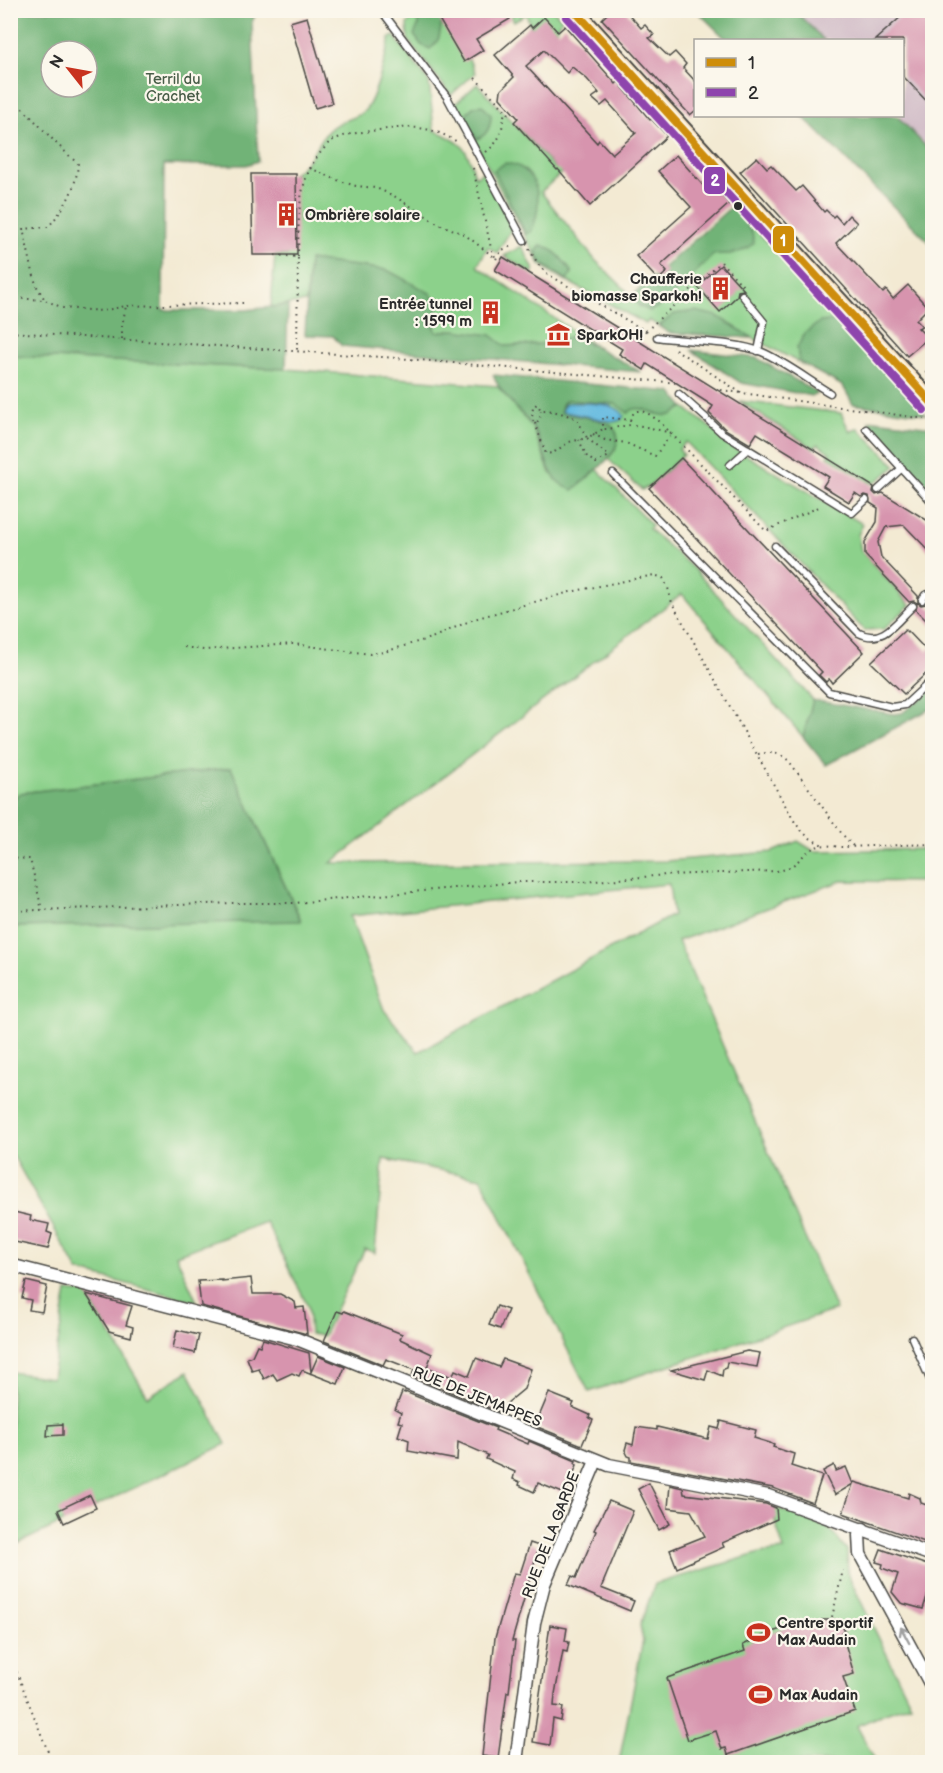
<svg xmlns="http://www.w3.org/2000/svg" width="943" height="1773" viewBox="0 0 943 1773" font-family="'Balsamiq Sans',sans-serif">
	<rect width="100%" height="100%" fill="#fbf7ec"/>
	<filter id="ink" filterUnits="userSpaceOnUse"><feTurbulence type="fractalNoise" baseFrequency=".0167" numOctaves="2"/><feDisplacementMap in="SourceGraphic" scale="12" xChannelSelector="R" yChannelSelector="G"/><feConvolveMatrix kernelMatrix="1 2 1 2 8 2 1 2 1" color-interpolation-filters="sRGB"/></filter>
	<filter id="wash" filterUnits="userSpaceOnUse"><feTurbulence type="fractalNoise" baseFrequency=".008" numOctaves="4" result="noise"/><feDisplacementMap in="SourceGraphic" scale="24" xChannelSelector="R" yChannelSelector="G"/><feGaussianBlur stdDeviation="1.35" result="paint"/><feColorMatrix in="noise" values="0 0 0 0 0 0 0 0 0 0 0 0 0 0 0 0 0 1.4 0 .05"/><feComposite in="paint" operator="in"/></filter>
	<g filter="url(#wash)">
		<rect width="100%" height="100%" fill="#f3ead3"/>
		<path fill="#d2bdc8" d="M697,11H932V245L802,116H902V40H727Z"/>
		<g fill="#8cd18b" stroke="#5c7e5b" stroke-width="1.5" fill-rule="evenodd">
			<path d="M405,11H443L465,50L475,73L451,95L408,40L407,24L411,20Z"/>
			<path d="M519,11H554L562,19L549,46L530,25L526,14L514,21L511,16Z"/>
			<path d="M394,36L429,82L434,130C462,142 468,147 475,177L485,171L514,225L497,253L488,247L477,266L600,349L573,336L542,344L505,346L454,330L436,332L430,294L386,270L309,260L306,302L271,307L275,255L288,256L292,174C308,166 316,146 327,132C337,120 352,121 363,112C375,104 386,54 390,38Z"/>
			<path d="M477,84L555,168L591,145L541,192L595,260L633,297L733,205L925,414L853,404L843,386L753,338L669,333L649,320L646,324L552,273L540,264L455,104Z"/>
			<path d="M522,246L534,270L532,273L504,256Z"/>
			<path d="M10,356L286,369L497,386L533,428L550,473L573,490L597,469L652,525L649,529L695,570L813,700L803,737L682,594L331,863L666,861L772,852L798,841L814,851L932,849V882L841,881L678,941L836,1310L589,1392L481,1178L383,1159L375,1253L365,1249L323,1336L310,1334L308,1307L266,1222L176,1255L197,1302L78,1271L11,1152V927L301,920L231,768L20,793L11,801ZM669,884L673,915L418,1052L384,1010L350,916Z"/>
			<path d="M566,400L616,404L632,409L640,407C658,416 666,418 684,407L721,436L722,441L863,524L858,535L861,551L910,605L884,629L864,630L686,442L679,449L683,455L651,485L642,490L608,459L616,449L561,413L562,407Z"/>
			<path d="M739,401L841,413L850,432L858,428L896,466L873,484L828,456L830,453L818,444L814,448Z"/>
			<path d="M67,1291L86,1293L148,1397L188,1371L226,1444L11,1547V1372L52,1378Z"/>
			<path d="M774,1507L828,1527L847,1550L848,1575L911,1704L885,1713L857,1726L876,1762H619L643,1640L640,1625L655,1584L760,1553L784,1550L774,1518Z"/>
		</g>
		<g fill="#71b377" stroke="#4e6f51" stroke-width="1.5" fill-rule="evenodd">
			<path d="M10,11H257L252,22L258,161L246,165H164L163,310H246L288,305L286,369L11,356ZM51,51H87V87H51Z"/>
			<path d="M410,11H434L442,22C439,34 441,41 430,49L421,45L414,35L419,24Z"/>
			<path d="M697,11H795L824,40H727Z"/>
			<path d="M482,105L491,115C491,126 488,135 477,139L462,118L473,107Z"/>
			<path d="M802,116H897L932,153V245Z"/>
			<path d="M505,163C540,166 544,205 531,232L526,234L494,170Z"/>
			<path d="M733,205L752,232L754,243C741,254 731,255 714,254L664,304L650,311L639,306L632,296Z"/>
			<path d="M541,245C555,248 565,262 572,273L567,280L541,263L536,252Z"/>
			<path d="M309,260L387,270L430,293L439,306L433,320L436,332L454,330L491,335L505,346L542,344L573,336L600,349L641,372L342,346L333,336L305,335Z"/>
			<path d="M695,311L717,316L753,338L669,333L659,326L674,314Z"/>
			<path d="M840,320L925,414L853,404L843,386L799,362L797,348L805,333L820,322Z"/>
			<path d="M691,350L757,358L818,393L812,396L741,383Z"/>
			<path d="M493,375L671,392L684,407C680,409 675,414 671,415C655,419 640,400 628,413L616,404L566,400C562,403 559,410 563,414C576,416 592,417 604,422C611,424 615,428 617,434C623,454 586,478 573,490C543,482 547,447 532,426C519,409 501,395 493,375Z"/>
			<path d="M875,420L932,427V489L871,427L869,421Z"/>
			<path d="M932,690V708L826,765L803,737L813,700L894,714L902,713Z"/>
			<path d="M231,768L301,921L11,927V801L20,793Z"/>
		</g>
		<path fill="#63bae0" stroke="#477286" stroke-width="1.5" d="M567,403C582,403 617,401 624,416L621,420L614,422L565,412L562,411L565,404Z"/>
		<g id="blocks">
			<g fill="#d794ae" fill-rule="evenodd">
				<path d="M442,10H505L510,19L476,39L483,50L464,62L436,14Z"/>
				<path d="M611,10H625L641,28L645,25L654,35L649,38L669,57L675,52L686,64L683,68L696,82V110L690,115L602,19Z"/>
				<path d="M913,10H933V108L903,76V40H875L903,15L906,17Z"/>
				<path d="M307,17L332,103L315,108L290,22Z"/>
				<path d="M544,17L558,32L565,26L616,84L618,82L650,120L651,119L667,136L590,206L558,169L557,170L514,122L518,118L500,98L501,90L514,77L495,55L530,25L532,28ZM544,50L567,73L572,67L587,79L599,93L592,98L601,106L607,101L636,133L612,154L599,140L597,143L526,66Z"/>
				<path d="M676,155L708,191L713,187L729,204L661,265L667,272L658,280L636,256L691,207L658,171Z"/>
				<path d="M757,157L767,168L771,165L796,191L802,186L824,212L826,210L833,217L835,215L842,223L849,215L857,223L836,243L883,293L886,290L893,299L908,285L928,308L916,320L922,326L918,328L928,338L907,356L740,172Z"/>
				<path d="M251,174H296L297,255H253Z"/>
				<path d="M503,257L874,487L873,492L876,495L883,493L933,524V555L904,525L886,527L878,542L881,557L918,596V603L921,605L926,604L933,611V627L916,610L917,603L914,601L909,602L865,555V542L877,522L878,508L870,503L869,496L865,495L861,497L855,493L849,502L823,486L829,477L757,433L750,444L725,429L709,413L713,406L647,364L644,370L619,354L622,349L495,270Z"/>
				<path d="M721,265L744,290L738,291L737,296L720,312L697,286Z"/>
				<path d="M681,458L864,652L832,683L829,679L826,682L819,675L822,672L649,488Z"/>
				<path d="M905,630L907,632L908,631L927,651L933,646V667L904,694L871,662Z"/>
				<path d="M10,1211L31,1216L30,1220L49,1224L47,1232L52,1234L48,1249L10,1241Z"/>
				<path d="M251,1278L253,1294H280L295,1302L296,1308L304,1307L307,1334L201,1306L198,1281L222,1280V1281Z"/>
				<path d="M26,1281L47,1286L42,1312L29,1310L31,1300L22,1298Z"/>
				<path d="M86,1294L132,1306L126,1325L133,1327L131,1337L109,1331Z"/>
				<path d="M497,1306L508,1310L500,1329L489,1325Z"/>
				<path d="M337,1311L343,1313L344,1311L402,1334L400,1339L432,1354L427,1367L452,1377L455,1370L469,1376L476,1358L499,1367L503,1359L531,1369L524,1389L506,1404L502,1413L412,1376L414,1370L386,1359L383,1365L324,1341Z"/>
				<path d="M177,1330L199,1335L195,1353L173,1348Z"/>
				<path d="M263,1339L309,1353L311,1372L318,1356L345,1367L338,1384L302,1370L299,1376L292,1373L277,1380L273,1374L264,1379L259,1369L252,1371L247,1358L252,1356L257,1345L260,1346Z"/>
				<path d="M747,1351L760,1353L757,1367L727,1362L726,1368L723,1369L722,1376L708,1370L705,1380L671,1370Z"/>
				<path d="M402,1392L405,1393V1392L496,1428L495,1430L528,1444L529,1441L576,1461L575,1463L577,1465L565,1494L538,1483L534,1492L519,1485L520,1482L513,1479L515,1472L486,1459L488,1455L458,1442L457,1460L408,1451L409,1440L398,1436L402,1423L398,1422L401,1413L395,1410Z"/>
				<path d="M549,1393L574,1403L572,1407L590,1415L589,1418L593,1420L582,1445L535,1426Z"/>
				<path d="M721,1421L756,1430L754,1438L770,1443L774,1445L773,1447L794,1454L791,1466L822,1476L813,1503L773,1488L631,1461V1457L628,1456L625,1450L627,1443L633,1445L636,1427L657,1430V1427L708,1439L711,1427L719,1429Z"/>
				<path d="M63,1424V1435L47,1436L48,1425Z"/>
				<path d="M834,1465L836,1471L846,1467L853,1484L854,1482L908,1498L909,1493L920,1498L921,1503L932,1507L929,1515L933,1517V1545L843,1513L853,1484L835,1495L823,1471Z"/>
				<path d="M649,1483L670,1524L659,1530L638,1489Z"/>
				<path d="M670,1485L683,1488L684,1494L766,1504L776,1508L777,1519L722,1543L724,1547L677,1568L670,1550L705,1536L691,1511L668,1508Z"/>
				<path d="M90,1495L96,1508L64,1523L58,1510Z"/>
				<path d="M609,1501L633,1511L601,1588L634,1601L630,1611L568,1585L572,1576L576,1578L596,1531L594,1530Z"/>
				<path d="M530,1543L539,1546L512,1641H515L509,1692H507L498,1758L482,1756L495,1638L514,1573L520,1574Z"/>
				<path d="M881,1549L933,1567V1588L930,1587L923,1609L901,1603L892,1592L898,1574L882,1568L883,1564L876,1562Z"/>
				<path d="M822,1620H832L840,1623L845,1631L842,1633L854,1674L843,1677L855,1711L728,1755L726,1748L722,1749L716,1731L688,1740L667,1678L745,1651L743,1645L769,1633L799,1623L801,1628Z"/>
				<path d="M550,1625L567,1628L565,1641L569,1642L567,1652L563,1651L555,1694L554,1706L563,1707L561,1721L553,1719L550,1745L533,1742Z"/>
			</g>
		</g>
	</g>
	<g filter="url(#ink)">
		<use href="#blocks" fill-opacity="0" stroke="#494844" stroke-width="1.5"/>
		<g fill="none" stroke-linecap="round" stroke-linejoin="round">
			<defs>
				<g id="service">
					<path d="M381,10L447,97L524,241"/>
					<path d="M742,295L764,322L758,351"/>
					<path d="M657,337C688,342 734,341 762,352C783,361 810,381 830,393"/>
					<path d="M679,394L706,418"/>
					<path d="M710,422L722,433L852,513L866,500"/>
					<path d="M866,429L932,502"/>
					<path d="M730,465L748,449"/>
					<path d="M613,474L829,692L892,707L905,705L932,680"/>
					<path d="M878,490L902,468"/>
					<path d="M775,546L859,633C883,645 896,622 913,606"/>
					<path d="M922,600L925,595L932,593"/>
					<path d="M912,1338L932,1384"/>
				</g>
				<g id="minor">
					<path d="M10,1265L297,1339L609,1465L768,1496L932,1555"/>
					<path d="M863,1529L859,1535L860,1554L932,1687"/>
					<path d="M516,1762L534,1623L544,1584L596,1461"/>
				</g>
				<path id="secondary" d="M574,10L932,403"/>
			</defs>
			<use href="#service" stroke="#494844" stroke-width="9"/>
			<use href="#minor" stroke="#494844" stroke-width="15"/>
			<use href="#secondary" stroke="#494844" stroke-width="20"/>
			<g stroke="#494844" stroke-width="2" stroke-dasharray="1.5 4.5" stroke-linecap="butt">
				<path d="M475,78L512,117"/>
				<path d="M10,95L57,144L78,164C76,189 65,208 48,227L23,229L36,285L45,300"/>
				<path d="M486,152C502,140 502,129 505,110"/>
				<path d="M310,168L337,180L356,186L376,188L394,196L439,224L464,234L494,257"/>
				<path d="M473,168L491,248L496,259"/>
				<path d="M529,249L540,267L549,275L647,332"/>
				<path d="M275,255L298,257L297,353"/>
				<path d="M298,257C299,221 296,181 321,152C324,149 327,144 330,142C345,133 363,132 379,130C412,126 430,125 459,143"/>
				<path d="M496,259L502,250L514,245"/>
				<path d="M10,298L45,300L63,308L102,311L126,306L246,303"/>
				<path d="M646,331L721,262L743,286"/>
				<path d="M10,332L397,358L678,383"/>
				<path d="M122,339V326L126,306"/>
				<path d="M675,349L741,393"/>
				<path d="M925,373L932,371"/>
				<path d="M721,390L833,406"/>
				<path d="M541,410L540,420L535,423L532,420L533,407L537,404L541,410C554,410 565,414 577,419L587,438L603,429V417L630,420V425"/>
				<path d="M864,410L932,420"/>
				<path d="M630,420L634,412C643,408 651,416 659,421L766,531L821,506"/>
				<path d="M535,423L546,454L553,453L569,442L587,438L609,456L596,463L587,457L579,440"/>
				<path d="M593,434L605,440L626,443L655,456L672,433C661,431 642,425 633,425C623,425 614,429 603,429"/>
				<path d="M184,647L204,650L293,644L370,654L384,652L434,637L474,619L570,592L654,575L663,578L668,588L672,603L793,819C801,832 809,839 823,845"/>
				<path d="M758,754C771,752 779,752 789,761L842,834L853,846"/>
				<path d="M10,858L30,859L42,910"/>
				<path d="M10,911L233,903H295L518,882H583L666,875L776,871C799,869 803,849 819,846C827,844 835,847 843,847C873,846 903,845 932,844"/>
				<path d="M832,1617L843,1570"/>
				<path d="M10,1655L52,1762"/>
			</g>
			<use href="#service" stroke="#fff" stroke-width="6"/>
			<use href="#minor" stroke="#fff" stroke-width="12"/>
			<use href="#secondary" stroke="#fbe6c4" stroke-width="16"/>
			<path stroke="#494844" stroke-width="2" stroke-dasharray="1.5 4.5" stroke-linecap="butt" d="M833,406L864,410"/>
			<defs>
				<path id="bus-1" d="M574,10L932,403"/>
				<path id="bus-2" d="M566,17L924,410"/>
			</defs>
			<use href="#bus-1" stroke="#fbf7ec" stroke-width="12"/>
			<use href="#bus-2" stroke="#fbf7ec" stroke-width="12"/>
			<use href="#bus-1" stroke="#ce8d09" stroke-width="8"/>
			<use href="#bus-2" stroke="#8e44ad" stroke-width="8"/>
		</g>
		<defs><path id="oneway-shaft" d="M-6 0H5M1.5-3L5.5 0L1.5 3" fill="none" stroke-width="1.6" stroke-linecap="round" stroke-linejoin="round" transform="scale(1.5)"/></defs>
		<use stroke="#a0a0a0" href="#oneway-shaft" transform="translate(905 1635) rotate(-118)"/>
	</g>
	<defs>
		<symbol id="building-bare" viewBox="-9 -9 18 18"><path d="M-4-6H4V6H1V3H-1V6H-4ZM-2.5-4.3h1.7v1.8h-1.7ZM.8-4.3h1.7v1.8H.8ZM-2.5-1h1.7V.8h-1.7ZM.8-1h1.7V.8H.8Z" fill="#c8321e" stroke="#fbf7ec" stroke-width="2.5" paint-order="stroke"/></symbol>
		<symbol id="museum-bare" viewBox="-9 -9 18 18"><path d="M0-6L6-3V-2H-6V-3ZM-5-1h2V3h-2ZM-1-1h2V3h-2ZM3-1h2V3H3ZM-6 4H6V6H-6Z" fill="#c8321e" stroke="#fbf7ec" stroke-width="2.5" paint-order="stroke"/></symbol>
		<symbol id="stadium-bare" viewBox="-9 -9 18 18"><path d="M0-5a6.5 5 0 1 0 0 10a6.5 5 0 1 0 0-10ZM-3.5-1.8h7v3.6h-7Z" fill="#c8321e" stroke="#fbf7ec" stroke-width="2.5" paint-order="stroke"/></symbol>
	</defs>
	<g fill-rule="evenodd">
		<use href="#building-bare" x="270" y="198" width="33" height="33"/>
		<use href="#building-bare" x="704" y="272" width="33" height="33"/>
		<use href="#building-bare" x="474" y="296" width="33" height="33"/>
		<use href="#museum-bare" x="542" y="318" width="33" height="33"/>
		<use href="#stadium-bare" x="742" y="1616" width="33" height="33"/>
		<use href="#stadium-bare" x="744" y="1678" width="33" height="33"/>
	</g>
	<circle fill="#2b2b2b" stroke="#fbf7ec" stroke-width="2" cx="738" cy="206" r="5"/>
	<g text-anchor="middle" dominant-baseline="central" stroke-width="4.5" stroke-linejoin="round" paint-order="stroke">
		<g font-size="15" fill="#485d48" stroke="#fbf7ec">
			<text x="173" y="79">Terril du<tspan x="173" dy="17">Crachet</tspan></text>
		</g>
		<g font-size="15" font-weight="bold" fill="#2b2b2b" stroke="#fbf7ec" text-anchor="start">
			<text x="305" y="215">Ombrière solaire</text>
			<text x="702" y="279" text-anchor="end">Chaufferie<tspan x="702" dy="17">biomasse Sparkoh!</tspan></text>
			<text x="472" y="304" text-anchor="end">Entrée tunnel<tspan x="472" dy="17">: 1599 m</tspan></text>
			<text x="577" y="335">SparkOH!</text>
			<text x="777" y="1623">Centre sportif<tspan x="777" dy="17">Max Audain</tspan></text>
			<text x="779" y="1695">Max Audain</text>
		</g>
		<g font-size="15" fill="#2b2b2b" stroke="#fbf7ec">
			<text transform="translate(477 1397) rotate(22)">RUE DE JEMAPPES</text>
			<text transform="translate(551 1535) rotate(-69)">RUE DE LA GARDE</text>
		</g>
	</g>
	<g stroke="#fbf7ec" stroke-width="2">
		<rect x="703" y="166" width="23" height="29" rx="6" fill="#8e44ad"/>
		<rect x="772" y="225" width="23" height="29" rx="6" fill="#ce8d09"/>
	</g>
	<g font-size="16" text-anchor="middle" font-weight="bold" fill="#fff">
		<text x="715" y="186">2</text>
		<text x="783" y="246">1</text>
	</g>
	<rect width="943" height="1773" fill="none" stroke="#fbf7ec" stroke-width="36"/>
	<rect x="694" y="39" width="210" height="78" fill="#fbf7ec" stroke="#a8a59f" stroke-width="1.5"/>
	<rect x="706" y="58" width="30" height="9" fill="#ce8d09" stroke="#a8a59f" stroke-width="1.5"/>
	<text x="748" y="69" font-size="18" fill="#2b2b2b">1</text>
	<rect x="706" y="88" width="30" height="9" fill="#8e44ad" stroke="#a8a59f" stroke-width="1.5"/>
	<text x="748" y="99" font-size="18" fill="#2b2b2b">2</text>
	<g transform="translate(69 69) rotate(301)"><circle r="28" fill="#fbf7ec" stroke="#a8a59f" stroke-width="1.5"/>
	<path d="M0-4.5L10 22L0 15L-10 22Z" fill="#c8321e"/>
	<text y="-9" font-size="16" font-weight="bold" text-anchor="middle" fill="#2b2b2b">N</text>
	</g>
</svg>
